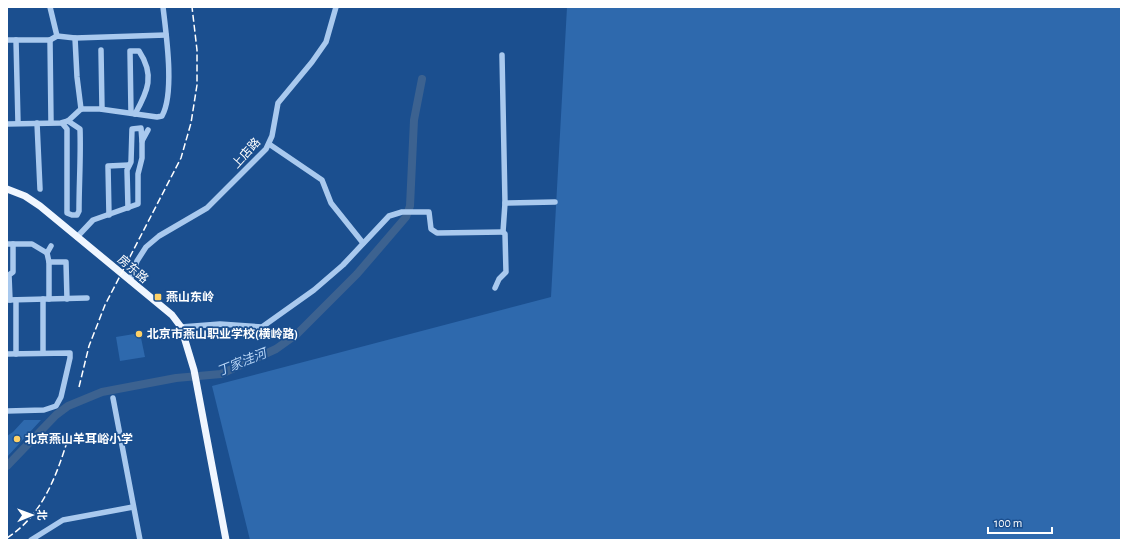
<svg xmlns="http://www.w3.org/2000/svg" width="1128" height="547" viewBox="0 0 1128 547" font-family="'Alegreya Sans','Noto Sans SC',sans-serif">
	<rect width="100%" height="100%" fill="#1b4f8f"/>
	<g fill="#2e69ad">
		<path d="M567,7H1121V540H250L212,386L551,297Z"/>
		<path d="M140,333L145,357L120,361L116,337Z"/>
		<path d="M24,420H41L7,457V436L13,432Z"/>
	</g>
	<g fill="none" stroke-linecap="round" stroke-linejoin="round">
		<path stroke="#3c6290" stroke-width="8" d="M7,466L56,415L68,406L102,392L176,378L221,374L276,349L297,334L357,274L406,217L410,206L414,120L422,79"/>
		<g stroke="#a9c9ee" stroke-width="5.5">
			<path d="M50,7L57,36"/>
			<path d="M75,38L77,77L81,109"/>
			<path d="M7,40H50L57,36L75,38L166,35"/>
			<path d="M16,40L18,123"/>
			<path d="M50,40L51,122"/>
			<path d="M101,50L102,109"/>
			<path d="M131,113L130,51H139C155,75 148,91 135,114"/>
			<path d="M37,123L40,189"/>
			<path d="M62,123L67,129V213L72,215H77L79,211C79,183 81,157 80,129L68,121"/>
			<path d="M7,124L61,123L68,121L81,109H100L157,117L162,116C175,93 166,33 163,7"/>
			<path d="M269,144L322,180L331,203L363,243"/>
			<path d="M505,203L555,202"/>
			<path d="M128,208L127,170L131,162L132,129L141,128L142,141"/>
			<path d="M109,215L108,166L129,165"/>
			<path d="M77,237L93,220L138,204V174L142,158V141L148,130"/>
			<path d="M7,244H32L47,253L51,246"/>
			<path d="M47,253L49,262H66L67,299"/>
			<path d="M49,262V299"/>
			<path d="M130,281L137,261L146,247L159,236L207,208L266,149L272,136L278,103L312,62L326,42L336,7"/>
			<path d="M495,288L499,279L506,272L505,234L503,232L505,203L502,55"/>
			<path d="M7,300L87,298"/>
			<path d="M10,300L9,275L13,272V244"/>
			<path d="M16,300V354"/>
			<path d="M181,327L220,324L262,327L314,290L343,265L389,216L402,212H429L431,229L437,233L503,232"/>
			<path d="M43,353V299"/>
			<path d="M7,354L70,353V358L61,397L56,406L44,410L7,411"/>
			<path d="M113,398L140,540"/>
			<path d="M31,540L63,520L133,507"/>
		</g>
		<path stroke="#f0f6ff" stroke-width="7" d="M7,189L25,196L40,206L172,315L181,327L194,370L226,540"/>
		<g stroke="#fff" stroke-width="1.5" stroke-dasharray="7 3" stroke-linecap="butt">
			<path d="M79,387L89,346L105,305L181,158L191,123L197,85V50L192,7"/>
			<path d="M7,538C41,516 55,480 67,442"/>
		</g>
	</g>
	<g fill="#ffd166" stroke="#1b4f8f" stroke-width="1.5">
		<rect x="154" y="293" width="8" height="8" rx="2"/>
		<circle cx="139" cy="334" r="4"/>
		<circle cx="17" cy="439" r="4"/>
	</g>
	<g text-anchor="middle" dominant-baseline="central" stroke-width="3.5" stroke-linejoin="round" paint-order="stroke">
		<g font-size="12" fill="#fff" stroke="#1b4f8f">
			<text transform="translate(246 153) rotate(-48)">上店路</text>
			<text transform="translate(133 269) rotate(40)">房东路</text>
		</g>
		<g font-size="12" font-weight="bold" fill="#fff" stroke="#1b4f8f" text-anchor="start">
			<text x="166" y="297">燕山东岭</text>
			<text x="147" y="334">北京市燕山职业学校(横岭路)</text>
			<text x="25" y="439">北京燕山羊耳峪小学</text>
		</g>
		<g font-size="13" font-style="italic" fill="#b5d3f5" stroke="#1b4f8f">
			<text transform="translate(242 363) rotate(-22)">丁家洼河</text>
		</g>
	</g>
	<rect width="1128" height="547" fill="none" stroke="#ffffff" stroke-width="16"/>
	<g transform="translate(32 515) rotate(89)" stroke="#1b4f8f" stroke-width="3" paint-order="stroke">
	<path d="M0-3L7 15L0 10L-7 15Z" fill="#ffffff"/>
	<text y="-6" font-size="11" font-weight="bold" text-anchor="middle" fill="#ffffff">北</text>
	</g>
	<path d="M988 527v6h64v-6" fill="none" stroke="#ffffff" stroke-width="2"/>
	<text x="994" y="527" font-size="12" fill="#ffffff" stroke="#1b4f8f" stroke-width="3" paint-order="stroke">100 m</text>
</svg>
